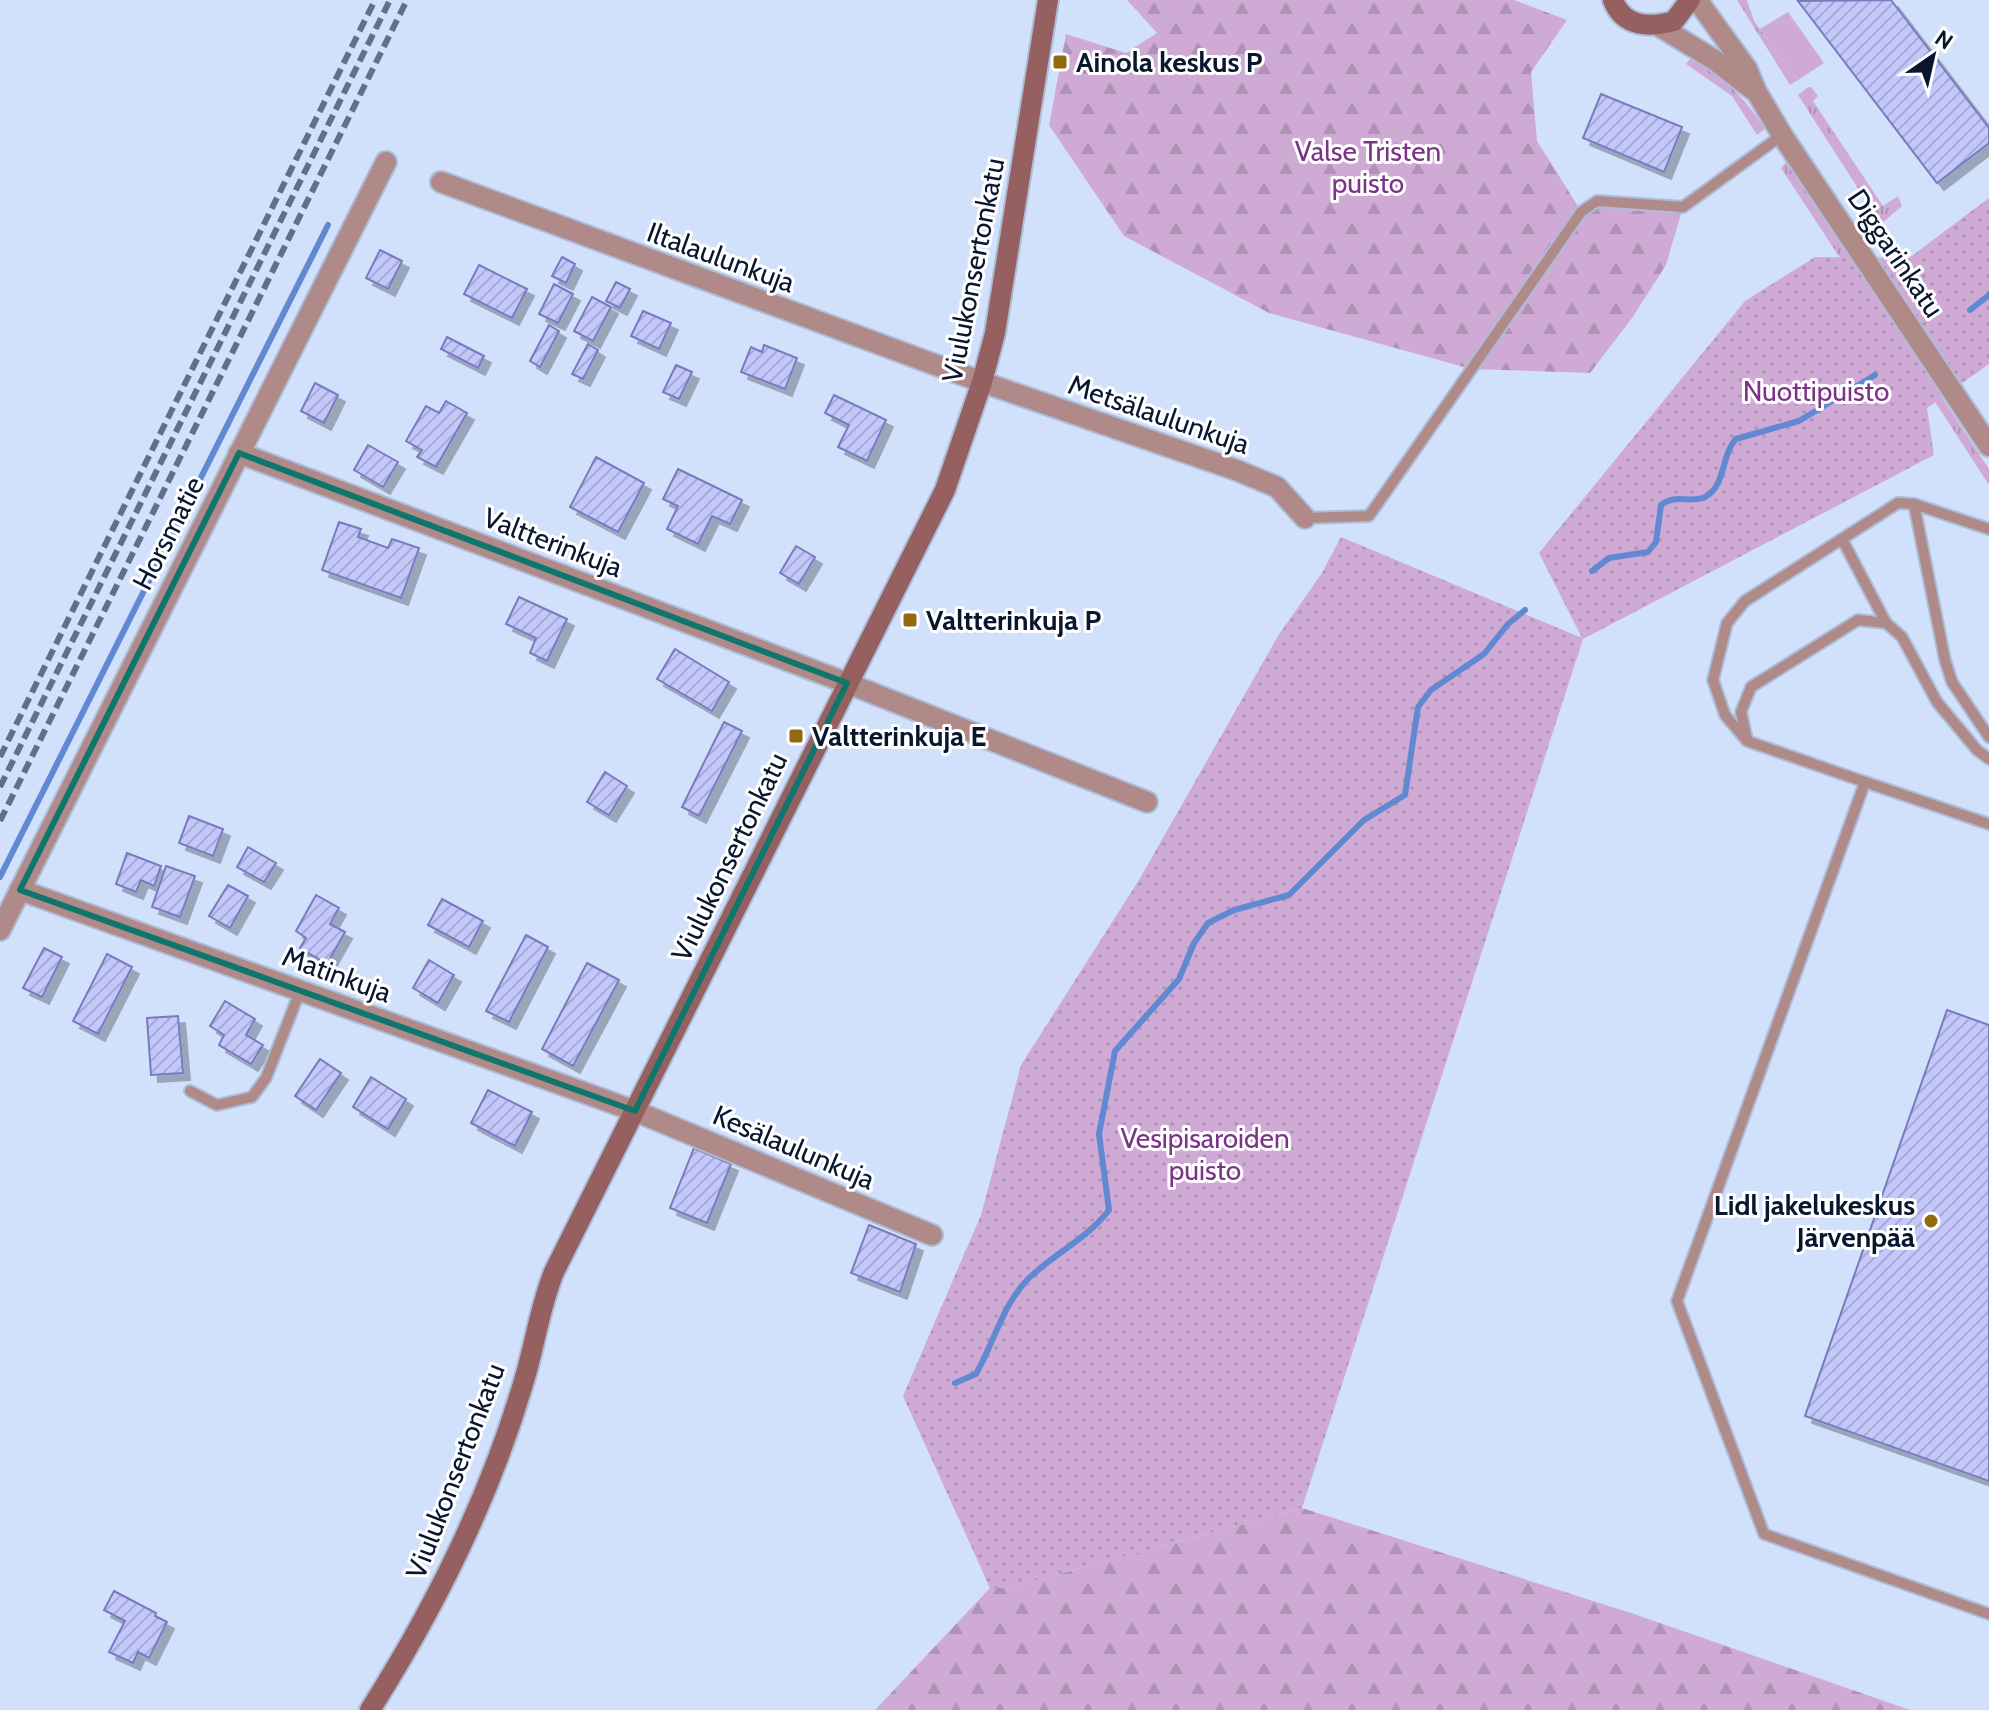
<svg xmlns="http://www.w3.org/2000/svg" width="1989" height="1710" viewBox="0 0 1989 1710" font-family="Cabin,sans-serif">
	<defs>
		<pattern id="grass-tufts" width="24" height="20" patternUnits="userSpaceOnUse" patternTransform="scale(2)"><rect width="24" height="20" fill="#cfaad5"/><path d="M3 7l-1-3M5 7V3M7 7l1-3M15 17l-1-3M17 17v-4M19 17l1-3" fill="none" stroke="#b092b7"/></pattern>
		<pattern id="forest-firs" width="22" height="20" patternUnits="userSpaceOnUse" patternTransform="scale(2)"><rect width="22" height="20" fill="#cfaad5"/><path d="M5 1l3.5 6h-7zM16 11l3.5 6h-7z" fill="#b092b7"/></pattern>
		<pattern id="park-dots" width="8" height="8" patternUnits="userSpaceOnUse" patternTransform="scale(2)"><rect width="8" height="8" fill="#cfaad5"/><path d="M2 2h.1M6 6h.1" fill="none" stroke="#b092b7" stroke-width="1.8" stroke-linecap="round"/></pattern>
		<pattern id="building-hatch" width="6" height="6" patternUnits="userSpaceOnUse" patternTransform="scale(2)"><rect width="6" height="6" fill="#c3c7fa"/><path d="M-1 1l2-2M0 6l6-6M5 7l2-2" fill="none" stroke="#a6aad7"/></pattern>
		<filter id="shadow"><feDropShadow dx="7" dy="7" stdDeviation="0" flood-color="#0004"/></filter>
	</defs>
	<rect width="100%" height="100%" fill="#d1e1fc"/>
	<g fill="url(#grass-tufts)">
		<path d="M1737,0H1747L1754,21L1798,80L1790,85Z"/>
		<path d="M1690,59C1724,76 1744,97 1765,129L1757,135L1732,96L1686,64Z"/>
		<path d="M1808,87H1811L1818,96L1813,101L1883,206L1898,196L1902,206L1881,224L1798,95Z"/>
		<path d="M1786,162L1871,290L1863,293L1781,168Z"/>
		<path d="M1878,301L1989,469V485L1873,306Z"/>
	</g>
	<g fill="url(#forest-firs)">
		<path d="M1127,0H1514L1567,20L1531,72L1537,141L1581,211L1597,201L1683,207L1666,265L1632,318L1590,373L1471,369L1269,313L1124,236L1049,125L1066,34L1126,53L1157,33Z"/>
		<path d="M1302,1508L1634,1614L1910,1710H875L990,1588H1007Z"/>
	</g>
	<path fill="url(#park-dots)" d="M1989,198V364L1927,408L1934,455L1583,639L1302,1508L1007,1588H990L903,1396L981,1215L1021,1065L1139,880L1278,636L1322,573L1341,537L1582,638L1539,553L1745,301L1815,257L1909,258Z"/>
	<path fill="#cfaad5" d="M1788,12L1824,63L1798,80L1760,29Z"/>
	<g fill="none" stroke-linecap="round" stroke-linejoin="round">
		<g stroke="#6189d1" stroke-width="6">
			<path d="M1970,310L1989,295"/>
			<path d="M1592,571L1609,558L1648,552L1656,542L1661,505C1675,493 1691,504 1705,497C1726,486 1721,455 1736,439L1799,421L1875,375"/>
			<path d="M0,877L328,225"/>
			<path d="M955,1383L976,1374C993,1344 1003,1305 1027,1280C1053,1254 1086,1240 1109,1210L1099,1134L1115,1051L1179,979L1194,943L1208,923L1234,910L1289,895L1364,820L1405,795L1418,707L1431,690L1484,654L1508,624L1525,610"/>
		</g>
	</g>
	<g fill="url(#building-hatch)" stroke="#787abe" stroke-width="2" filter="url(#shadow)">
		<path d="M1891,0L1989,128V143L1937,183L1798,1Z"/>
		<path d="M1601,94L1682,127L1664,172L1583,138Z"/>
		<path d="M380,250L402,261L388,289L366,278Z"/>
		<path d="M562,257L575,264L566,283L552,276Z"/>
		<path d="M479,265L527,289L512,318L464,294Z"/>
		<path d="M616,282L630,289L620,308L606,301Z"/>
		<path d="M554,284L573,294L558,323L539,314Z"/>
		<path d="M592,297L611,307L593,341L574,331Z"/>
		<path d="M643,311L671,323L659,349L631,336Z"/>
		<path d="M549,325L559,331L540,367L530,361Z"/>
		<path d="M447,337L484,356L478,368L441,349Z"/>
		<path d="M588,344L598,350L583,379L572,374Z"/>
		<path d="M764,345L797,358L785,389L741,372L751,347L762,352Z"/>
		<path d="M676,365L692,372L679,399L663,392Z"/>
		<path d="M315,383L338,395L324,423L301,411Z"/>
		<path d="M834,395L886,420L867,461L838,447L849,425L825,413Z"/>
		<path d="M446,401L467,413L436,467L417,457L422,450L406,441L426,406L439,413Z"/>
		<path d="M368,445L398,462L383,487L354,470Z"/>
		<path d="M596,457L644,483L618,532L570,507Z"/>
		<path d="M678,469L742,500L730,524L712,516L698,544L667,529L678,506L663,499Z"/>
		<path d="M339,522L361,529L358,537L388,548L392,539L419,548L401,598L322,570Z"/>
		<path d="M796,546L815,557L799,584L780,573Z"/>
		<path d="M519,597L567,619L547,661L530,653L536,638L506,624Z"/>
		<path d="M675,649L729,682L712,711L657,679Z"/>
		<path d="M724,722L742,731L699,816L682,807Z"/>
		<path d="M605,772L627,786L609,815L587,802Z"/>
		<path d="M189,816L223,829L213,856L179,843Z"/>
		<path d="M248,847L276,863L264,882L237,867Z"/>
		<path d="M127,853L161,866L154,886L141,880L136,892L116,884Z"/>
		<path d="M166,866L195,876L180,917L152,907Z"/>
		<path d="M228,885L248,896L230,928L209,916Z"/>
		<path d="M316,895L339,908L330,924L345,932L327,964L300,948L306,938L296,931Z"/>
		<path d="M442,899L483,921L469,947L428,925Z"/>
		<path d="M526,935L548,947L509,1022L486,1011Z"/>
		<path d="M44,948L62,957L42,997L23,988Z"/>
		<path d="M107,954L132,967L98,1034L73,1021Z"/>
		<path d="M429,960L454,975L438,1003L413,988Z"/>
		<path d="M587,963L619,980L573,1066L542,1049Z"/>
		<path d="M225,1001L255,1019L246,1035L263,1045L251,1064L219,1045L224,1035L210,1026Z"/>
		<path d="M1947,1010L1989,1025V1481L1805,1416Z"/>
		<path d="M178,1016L183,1073L151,1075L147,1018Z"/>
		<path d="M320,1059L341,1073L316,1110L295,1096Z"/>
		<path d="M371,1077L406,1099L388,1129L353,1107Z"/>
		<path d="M488,1090L532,1112L515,1146L471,1123Z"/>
		<path d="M694,1148L731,1164L707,1223L670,1208Z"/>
		<path d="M869,1225L916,1244L900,1292L851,1273Z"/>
		<path d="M114,1591L156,1613L155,1616L167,1622L149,1658L138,1652L133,1663L109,1652L125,1621L104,1610Z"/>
	</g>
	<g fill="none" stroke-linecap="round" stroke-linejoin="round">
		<defs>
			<g id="lane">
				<path d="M1914,504L1945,660L1952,682L1989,737"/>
				<path d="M1305,518L1369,516L1581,212L1597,201L1683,207L1782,135"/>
				<path d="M1842,539L1886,623"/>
				<path d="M1747,739L1741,712L1751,687L1858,620L1886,623L1902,637L1937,702L1977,750L1989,759"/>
				<path d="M1865,782L1747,741L1725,715L1713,680L1727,623L1745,601L1898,503L1914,504L1989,529"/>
				<path d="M1989,824L1865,782L1677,1301L1764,1534L1989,1614"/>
				<path d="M190,1091L217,1105L252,1097L266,1078L300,991"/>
			</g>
			<g id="street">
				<path d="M1697,0L1747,69L1756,91L1782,135L1989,446"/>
				<path d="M1659,26L1716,61L1752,89"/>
				<path d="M441,182L982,382L1236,470L1277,487L1305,518"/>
				<path d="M239,453L847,683L1147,802"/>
				<path d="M20,890L635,1111L932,1235"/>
				<path d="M0,930L386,162"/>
			</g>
			<g id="secondary">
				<path d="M1613,0C1623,27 1650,28 1674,21L1690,0"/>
				<path d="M370,1710C434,1609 489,1499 523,1384C535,1346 539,1309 554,1272L945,490L982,382L995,333L1048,0"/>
			</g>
		</defs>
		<use href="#lane" stroke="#adbcd7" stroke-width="14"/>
		<use href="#street" stroke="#adbcd7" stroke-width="24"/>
		<use href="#secondary" stroke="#adbcd7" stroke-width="24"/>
		<use href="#lane" stroke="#b08a88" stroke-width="10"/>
		<use href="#street" stroke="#b08a88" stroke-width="20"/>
		<use href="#secondary" stroke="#95605f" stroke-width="20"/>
		<g stroke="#616f89" stroke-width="6" stroke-dasharray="12 6" stroke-linecap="butt">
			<path d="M0,757L375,0"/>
			<path d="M0,787L390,0"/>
			<path d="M0,821L407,0"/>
		</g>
	</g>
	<path fill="none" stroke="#0f766e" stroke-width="6" stroke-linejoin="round" d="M239,453L847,683L635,1111L20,890Z"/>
	<g fill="#906910" stroke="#fff" stroke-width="3">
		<rect x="1052" y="54" width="16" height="16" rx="4"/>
		<rect x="902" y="612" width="16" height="16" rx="4"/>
		<rect x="788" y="728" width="16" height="16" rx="4"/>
		<circle cx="1931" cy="1221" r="8"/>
	</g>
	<g text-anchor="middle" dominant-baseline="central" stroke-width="6" stroke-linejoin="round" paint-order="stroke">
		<g font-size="28" font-weight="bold" fill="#08162e" stroke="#fff" text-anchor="start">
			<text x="1076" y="62">Ainola keskus P</text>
			<text x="926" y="620">Valtterinkuja P</text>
			<text x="812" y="736">Valtterinkuja E</text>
			<text x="1915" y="1205" text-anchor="end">Lidl jakelukeskus<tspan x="1915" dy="32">Järvenpää</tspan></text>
		</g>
		<g font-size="28" fill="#7a3387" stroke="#fff">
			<text x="1368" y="151">Valse Tristen<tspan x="1368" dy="32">puisto</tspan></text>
			<text x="1816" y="391">Nuottipuisto</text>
			<text x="1205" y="1138">Vesipisaroiden<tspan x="1205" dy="32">puisto</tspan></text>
		</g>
		<g font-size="28" fill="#08162e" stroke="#fff">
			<text transform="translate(1896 253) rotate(56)">Diggarinkatu</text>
			<text transform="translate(721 257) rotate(20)">Iltalaulunkuja</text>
			<text transform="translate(973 270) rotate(-79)">Viulukonsertonkatu</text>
			<text transform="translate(1159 414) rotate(19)">Metsälaulunkuja</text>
			<text transform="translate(168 533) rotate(-63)">Horsmatie</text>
			<text transform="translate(553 542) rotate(21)">Valtterinkuja</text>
			<text transform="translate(729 857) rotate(-64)">Viulukonsertonkatu</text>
			<text transform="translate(337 974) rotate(20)">Matinkuja</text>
			<text transform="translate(794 1147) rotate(23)">Kesälaulunkuja</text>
			<text transform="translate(455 1471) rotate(-69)">Viulukonsertonkatu</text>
		</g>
	</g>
	<g transform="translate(1933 56) rotate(34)" stroke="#ffffff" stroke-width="6" paint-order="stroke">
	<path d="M0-6L14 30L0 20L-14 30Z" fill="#08162e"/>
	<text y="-12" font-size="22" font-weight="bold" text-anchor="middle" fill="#08162e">N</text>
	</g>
</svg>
